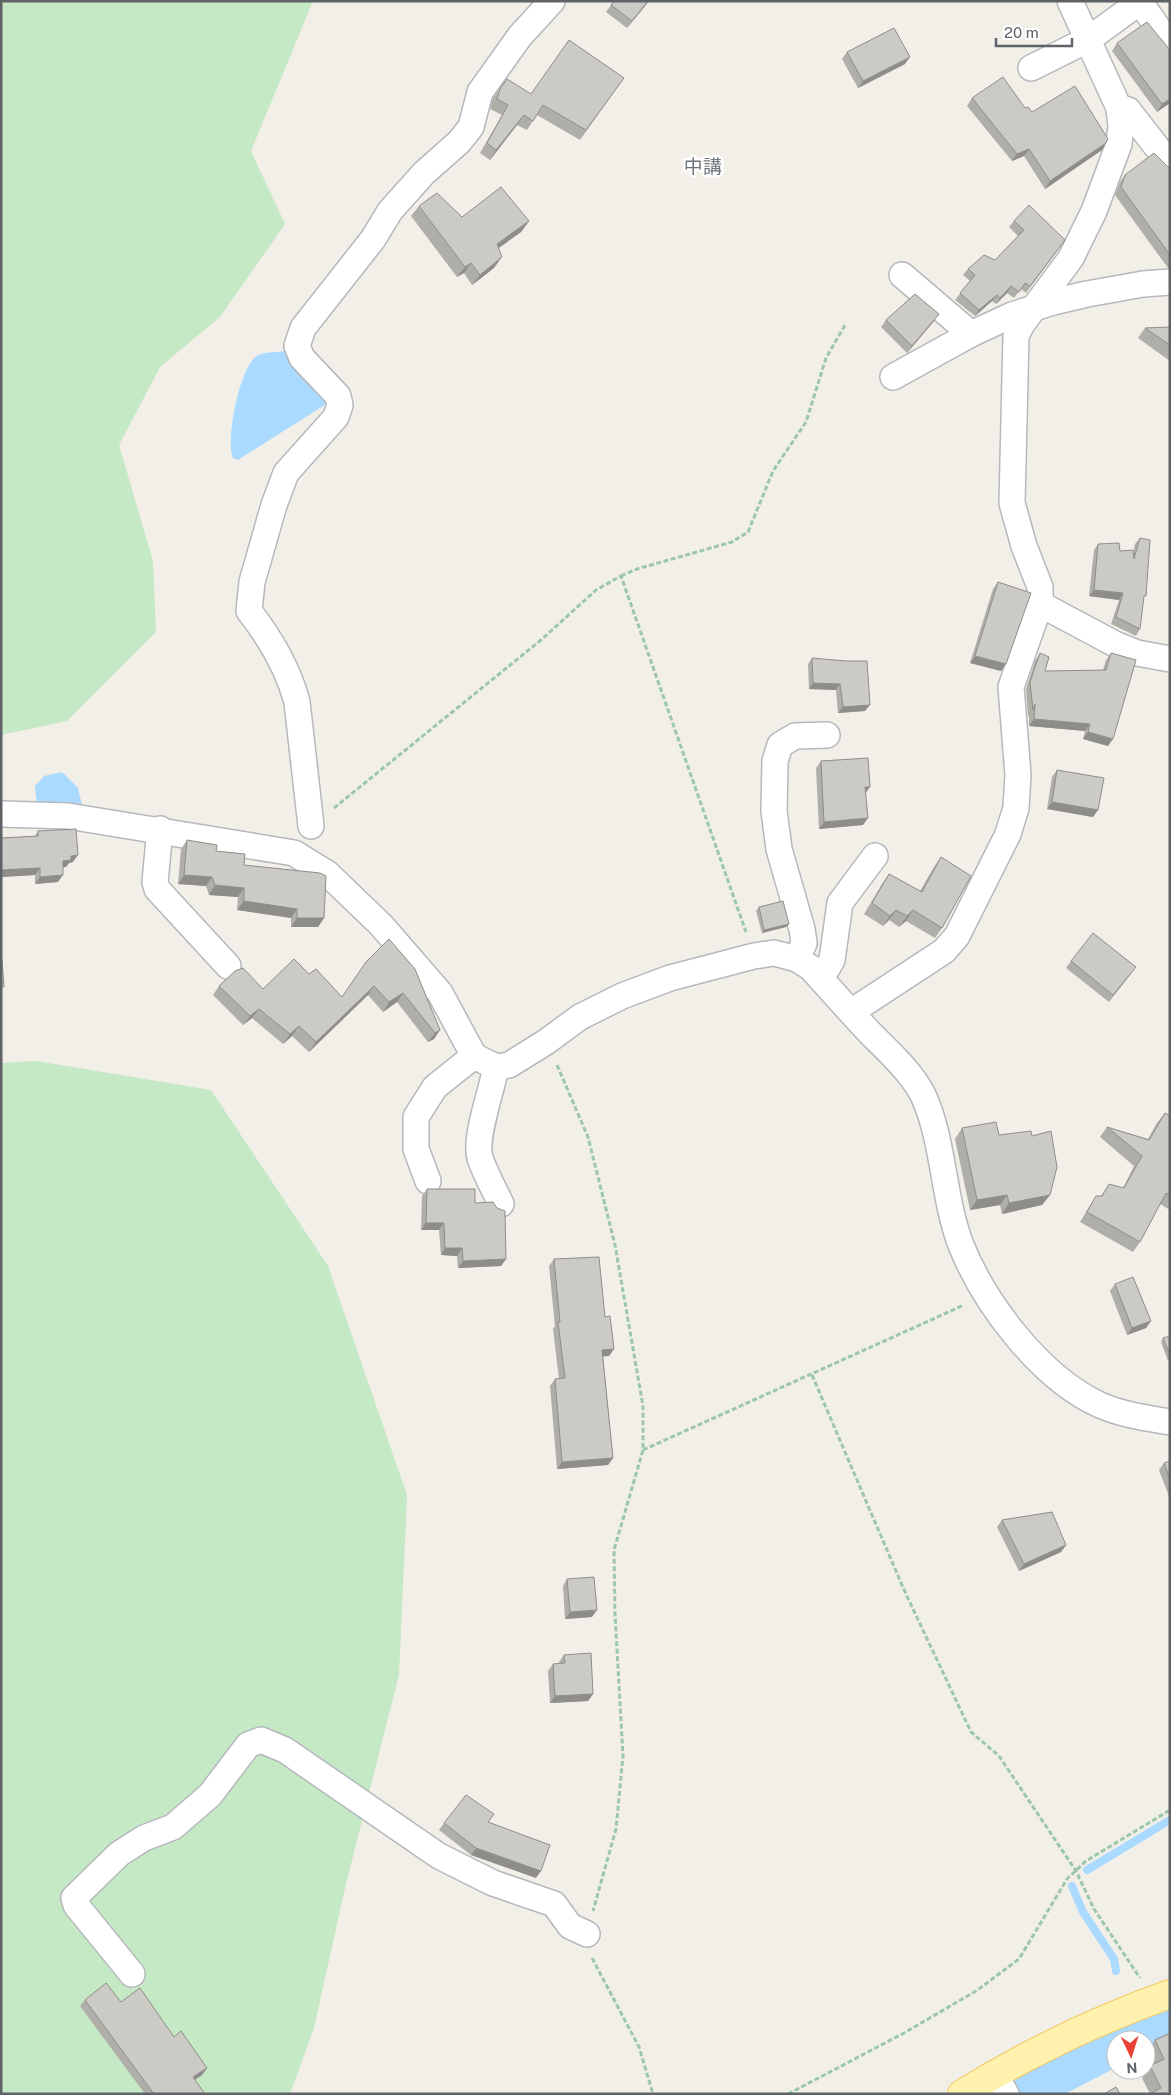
<svg xmlns="http://www.w3.org/2000/svg" width="1171" height="2095" viewBox="0 0 1171 2095" font-family="'Public Sans','Noto Sans JP',sans-serif">
	<rect width="100%" height="100%" fill="#f1efe8"/>
	<g fill="#c5e8c5">
		<path d="M1,1H313L251,151L285,224L220,317L160,367L119,445L153,561L156,632L67,721L1,735Z"/>
		<path d="M36,1061L211,1090L328,1266L407,1495L399,1675L346,1884L314,2028L290,2094H1V1063Z"/>
	</g>
	<g fill="#aadaff">
		<path d="M285,351L331,401L238,460L233,458C225,441 240,364 258,355C265,352 278,352 285,351Z"/>
		<path d="M62,772L78,788L82,805L73,806L58,802L37,806L35,786L44,776Z"/>
	</g>
	<g fill="none" stroke-linecap="round" stroke-linejoin="round">
		<g stroke="#aadaff" stroke-width="8">
			<path d="M1087,1870L1170,1820"/>
			<path d="M1072,1886L1083,1912L1114,1959L1116,1971"/>
		</g>
		<g stroke="#aadaff" stroke-width="45">
			<path d="M1120,2040L1170,2021"/>
			<path d="M1016,2094L1116,2042"/>
		</g>
		<defs>
			<g id="minor">
				<path d="M1070,1L1119,108L1128,110L1170,164"/>
				<path d="M1140,2L1170,45"/>
				<path d="M1031,68L1089,39L1141,1"/>
				<path d="M902,275L971,334"/>
				<path d="M893,377L971,334L1012,315L1053,302L1087,294L1143,284L1170,282"/>
				<path d="M1040,604L1115,644L1137,653L1170,659"/>
				<path d="M1,814L68,816L294,853L328,874L381,925L440,993L474,1056L496,1067L509,1065L546,1042L580,1017L622,996L670,978L754,956L774,953L797,959L811,968C831,990 851,1013 872,1035C890,1053 911,1072 923,1095C944,1140 943,1199 961,1245C985,1305 1041,1378 1100,1405C1123,1415 1146,1418 1170,1422"/>
				<path d="M311,826L297,702C288,668 270,638 249,611L252,582L274,505L286,473L336,417L340,405L338,396L302,358L297,346L303,328L373,239L390,211L424,173L459,142L471,127L480,92L520,36L552,1"/>
				<path d="M160,829L155,882L157,889L228,966"/>
				<path d="M797,959L804,943L802,929L779,849L774,811L775,761L780,745L795,736L827,735"/>
				<path d="M821,979L832,960L840,903L875,856"/>
				<path d="M851,1012L944,951L957,936L1008,834L1016,808L1018,775L1011,687L1040,604V587L1024,546L1012,503L1016,336L1022,324L1071,258L1094,211L1119,144L1121,126L1119,108"/>
				<path d="M496,1067C492,1090 474,1138 480,1158C485,1173 494,1189 501,1204"/>
				<path d="M428,1181L416,1149V1117L435,1087L474,1056"/>
				<path d="M132,1974L76,1905L74,1898L119,1854L144,1838L173,1827L210,1795L248,1745L261,1740L285,1750L439,1856L493,1883L554,1904L570,1926L587,1934"/>
				<path d="M994,2074L1006,2094"/>
			</g>
			<path id="major" d="M962,2094C1028,2053 1097,2020 1170,1994"/>
		</defs>
		<use href="#minor" stroke="#b5b8bc" stroke-width="28"/>
		<use href="#major" stroke="#f2c960" stroke-width="30"/>
		<g stroke="#9cc7a9" stroke-width="3" stroke-dasharray="5 2.5" stroke-linecap="butt">
			<path d="M621,576L637,569L732,542L748,532L773,471L806,422L826,358L845,325"/>
			<path d="M334,808L541,640L596,590L621,576L746,932"/>
			<path d="M557,1065L588,1137L615,1245L643,1406V1450L614,1550L615,1614L623,1756L616,1829L593,1911"/>
			<path d="M812,1375L905,1592L971,1732L999,1756L1076,1871L1094,1909L1140,1978"/>
			<path d="M643,1450L964,1305"/>
			<path d="M592,1958L639,2047L653,2094"/>
			<path d="M788,2094L904,2033L976,1991L1019,1959L1067,1879L1086,1861L1170,1810"/>
		</g>
		<use href="#minor" stroke="#fff" stroke-width="25"/>
		<use href="#major" stroke="#fff2af" stroke-width="28"/>
	</g>
	<g fill="#afaea9">
		<path d="M614,1H649L627,28L606,12Z"/>
		<path d="M1117,43L1170,50V103L1157,112L1112,51Z"/>
		<path d="M847,52L905,64L858,88L842,59Z"/>
		<path d="M624,78L580,140L537,115L527,130L517,125L490,160L480,153L502,115L490,109L493,98L507,79L531,94Z"/>
		<path d="M972,98L1025,108L1102,150L1045,189L1024,156L1012,161L967,106Z"/>
		<path d="M1170,169V268H1168L1115,195L1120,182L1125,175Z"/>
		<path d="M419,206L462,217L529,221L521,232L498,248L494,268L472,285L464,273L457,277L411,216Z"/>
		<path d="M1014,221L1061,246L1026,293L1021,289L1014,298L1007,293L996,304L992,301L975,316L955,300L970,281L963,275L968,269L995,260L1018,236L1009,227Z"/>
		<path d="M886,320L934,321L907,353L881,327Z"/>
		<path d="M1170,327V361L1138,338L1145,328Z"/>
		<path d="M1140,538L1143,599L1140,629L1136,636L1111,624L1119,600L1089,596L1094,550L1098,544L1120,551L1133,553L1135,544Z"/>
		<path d="M998,582L1006,664L1001,671L970,663L993,589Z"/>
		<path d="M1040,653L1045,671L1103,670L1106,660L1111,653L1108,746L1083,739L1085,731L1029,726V715L1028,717L1026,689L1035,661Z"/>
		<path d="M812,658L846,661L865,711L838,713L836,690L809,689L808,664Z"/>
		<path d="M821,761L866,793L863,825L819,829L816,768Z"/>
		<path d="M1057,770L1093,817L1047,809L1052,777Z"/>
		<path d="M38,831L73,862L69,863L66,867H63L58,882L35,884V875L1,877V838L35,836Z"/>
		<path d="M187,840L216,851L244,865L324,918L318,927H291V918L237,910L238,897L209,895L206,886L178,884L181,849Z"/>
		<path d="M941,857L942,928L935,938L906,921L899,927L889,920L883,926L864,914L882,884L889,874L920,891L934,867Z"/>
		<path d="M759,907L789,924L786,927L762,933L756,911Z"/>
		<path d="M389,939L440,1030L434,1039L428,1042L397,1002L383,1012L368,995L309,1052L292,1036L283,1044L252,1018L243,1025L213,995L219,986L263,989L309,974L342,997Z"/>
		<path d="M1071,961L1131,974L1109,1002L1066,968Z"/>
		<path d="M1165,1113L1170,1116V1210L1160,1204L1140,1242L1133,1252L1080,1222L1089,1207L1096,1196H1101L1109,1184L1123,1188L1134,1166L1100,1137L1107,1127L1148,1139L1157,1123Z"/>
		<path d="M962,1128L999,1135L1032,1136L1050,1195L1042,1205L1002,1214L1000,1205L970,1210L955,1139Z"/>
		<path d="M427,1189L475,1203L506,1259L501,1266L458,1268L457,1256L441,1255L439,1230H421L422,1196Z"/>
		<path d="M554,1259L605,1317L614,1349L609,1356H603L613,1458L608,1465L557,1469L550,1386L555,1379H559L553,1329L555,1326L549,1266Z"/>
		<path d="M1115,1284L1151,1321L1146,1328L1127,1335L1110,1291Z"/>
		<path d="M1170,1336V1360L1168,1361L1161,1342L1163,1338Z"/>
		<path d="M1170,1461V1499L1159,1470L1164,1463Z"/>
		<path d="M1002,1520L1066,1545L1061,1552L1019,1571L997,1527Z"/>
		<path d="M567,1579L592,1617L565,1619L563,1586Z"/>
		<path d="M564,1655L593,1694L588,1701L550,1703L548,1671L553,1664H559V1662Z"/>
		<path d="M488,1822L536,1878L471,1855L439,1830L444,1823Z"/>
		<path d="M85,2000L121,2002L207,2068L202,2075L195,2080L205,2094H145L80,2006Z"/>
		<path d="M1170,2033V2094H1150L1142,2078L1150,2066L1153,2065L1147,2052L1155,2040Z"/>
	</g>
	<g fill="#8f8d8a">
		<path d="M648,1H649L627,28L632,21Z"/>
		<path d="M910,57L905,64L858,88L863,81Z"/>
		<path d="M1170,99V103L1157,112L1162,104Z"/>
		<path d="M524,115L517,125L490,160L496,150Z"/>
		<path d="M1106,143L1102,150L1045,189L1050,181Z"/>
		<path d="M1029,149L1024,156L1012,161L1017,154Z"/>
		<path d="M529,221L521,232L489,255L497,244Z"/>
		<path d="M502,257L494,268L472,285L480,275Z"/>
		<path d="M471,263L464,273L457,277L465,267Z"/>
		<path d="M1011,286L1007,293L996,304L1000,298Z"/>
		<path d="M997,295L992,301L975,316L979,310Z"/>
		<path d="M939,314L934,321L907,353L912,346Z"/>
		<path d="M1094,590L1123,593L1119,600L1089,596Z"/>
		<path d="M975,656L1006,664L1001,671L970,663Z"/>
		<path d="M813,683L840,684L836,690L809,689Z"/>
		<path d="M870,705L865,711L838,713L843,707Z"/>
		<path d="M1034,719L1090,724L1085,731L1029,726Z"/>
		<path d="M1088,732L1113,739L1108,746L1083,739Z"/>
		<path d="M865,787H870L865,794Z"/>
		<path d="M1052,802L1098,810L1093,817L1047,809Z"/>
		<path d="M868,818L863,825L819,829L824,822Z"/>
		<path d="M78,855L73,862L69,863L66,867L58,868L63,861L71,856Z"/>
		<path d="M40,868L35,875L1,877V870Z"/>
		<path d="M63,875L58,882L35,884L40,877Z"/>
		<path d="M184,875L212,877L206,886L178,884Z"/>
		<path d="M215,885L244,888L238,897L209,895Z"/>
		<path d="M244,901L297,909L291,918L237,910Z"/>
		<path d="M896,910L889,920L883,926L890,916Z"/>
		<path d="M913,910L906,921L899,927L907,916Z"/>
		<path d="M297,918H324L318,927H291Z"/>
		<path d="M789,924L786,927L762,933L764,930Z"/>
		<path d="M374,986L368,995L309,1052L316,1042Z"/>
		<path d="M403,993L397,1002L383,1012L389,1002Z"/>
		<path d="M259,1009L252,1018L243,1025L250,1016Z"/>
		<path d="M299,1026L292,1036L283,1044L290,1034Z"/>
		<path d="M440,1030L434,1039L428,1042L435,1033Z"/>
		<path d="M1007,1195L1000,1205L970,1210L977,1200Z"/>
		<path d="M1050,1195L1042,1205L1002,1214L1009,1203Z"/>
		<path d="M426,1223H444L439,1230H421Z"/>
		<path d="M445,1248H462L457,1256L441,1255Z"/>
		<path d="M506,1259L501,1266L458,1268L463,1261Z"/>
		<path d="M1151,1321L1146,1328L1127,1335L1132,1328Z"/>
		<path d="M614,1349L609,1356L597,1357L602,1350Z"/>
		<path d="M613,1458L608,1465L557,1469L562,1462Z"/>
		<path d="M1066,1545L1061,1552L1019,1571L1024,1564Z"/>
		<path d="M597,1610L592,1617L565,1619L570,1612Z"/>
		<path d="M593,1694L588,1701L550,1703L555,1696Z"/>
		<path d="M476,1848L541,1871L536,1878L471,1855Z"/>
		<path d="M207,2068L202,2075L188,2084L193,2077Z"/>
	</g>
	<g fill="#cccac5" stroke="#8f8d8a">
		<path d="M614,1H648L632,21L611,5Z"/>
		<path d="M1147,22L1170,50V99L1162,104L1117,43Z"/>
		<path d="M894,28L910,57L863,81L847,52Z"/>
		<path d="M569,40L624,78L586,130L543,105L533,121L524,115L496,150L487,143L508,105L497,99L500,89L507,79L531,94Z"/>
		<path d="M1003,77L1025,108L1028,107L1032,112L1075,86L1108,139L1106,143L1050,181L1029,149L1017,154L972,98Z"/>
		<path d="M1154,153L1170,169V255L1121,187L1125,175Z"/>
		<path d="M501,187L529,221L497,244L502,257L480,275L471,263L465,267L419,206L437,193L462,217Z"/>
		<path d="M1029,205L1065,240L1030,286L1025,283L1019,292L1011,286L1000,298L997,295L979,310L960,293L975,275L968,269L984,255L995,260L1024,230L1014,221Z"/>
		<path d="M915,294L939,314L912,346L886,320Z"/>
		<path d="M1170,327V345L1145,328Z"/>
		<path d="M1140,538L1150,540L1146,596H1144L1140,629L1116,617L1123,593L1094,590L1098,544L1119,543L1120,551L1133,550L1134,559Z"/>
		<path d="M998,582L1031,593L1006,664L975,656Z"/>
		<path d="M1040,653L1049,657L1045,671L1106,670L1111,653L1136,660L1113,739L1088,732L1090,724L1034,719L1035,704L1033,710L1030,682Z"/>
		<path d="M812,658L846,661H867L870,705L843,707L840,684L813,683Z"/>
		<path d="M868,758L870,787H865L868,818L824,822L821,761Z"/>
		<path d="M1057,770L1104,778L1098,810L1052,802Z"/>
		<path d="M76,829L78,855L71,856V860L63,861V875L40,877V868L1,870V838L38,836V831Z"/>
		<path d="M187,840L217,845L216,851L245,854L244,865L320,873L326,876L324,918H297V909L244,901V888L215,885L212,877L184,875Z"/>
		<path d="M941,857L971,876L942,928L913,910L907,916L896,910L890,916L872,903L889,874L922,892Z"/>
		<path d="M783,901L789,924L764,930L759,907Z"/>
		<path d="M1093,933L1136,967L1113,995L1071,961Z"/>
		<path d="M389,939L415,969L440,1030L435,1033L403,993L389,1002L374,986L316,1042L299,1026L290,1034L259,1009L250,1016L219,986L235,971L243,968L263,989L294,959L309,974L316,969L342,997L366,962Z"/>
		<path d="M1,960H2L4,987H1Z"/>
		<path d="M1165,1113L1170,1116V1195L1166,1193L1140,1242L1087,1212L1096,1196H1102L1109,1184L1124,1188L1142,1156L1107,1127L1149,1140Z"/>
		<path d="M996,1122L999,1135L1031,1131L1032,1136L1051,1131L1057,1167L1050,1195L1009,1203L1007,1195L977,1200L962,1128Z"/>
		<path d="M427,1189H475V1203L493,1202L497,1208L505,1211L506,1259L463,1261L462,1248H445L444,1223H426Z"/>
		<path d="M599,1257L605,1317L610,1316L614,1349L602,1350L613,1458L562,1462L555,1379L565,1378L558,1322H560L554,1259Z"/>
		<path d="M1133,1277L1151,1321L1132,1328L1115,1284Z"/>
		<path d="M1170,1336V1355L1163,1338Z"/>
		<path d="M1170,1461V1479L1164,1463Z"/>
		<path d="M1052,1512L1066,1545L1024,1564L1002,1520Z"/>
		<path d="M594,1577L597,1610L570,1612L567,1579Z"/>
		<path d="M591,1653L593,1694L555,1696L553,1664L565,1663L564,1655Z"/>
		<path d="M466,1795L494,1814L488,1822L550,1845L541,1871L476,1848L444,1823Z"/>
		<path d="M106,1983L121,2002L140,1988L174,2037L181,2031L207,2068L193,2077L205,2094H154L85,2000Z"/>
		<path d="M1170,2033V2094H1150L1161,2088L1150,2066L1164,2059L1155,2040Z"/>
		<path d="M1116,2087L1120,2094H1104Z"/>
	</g>
	<g text-anchor="middle" dominant-baseline="central" stroke-width="5" stroke-linejoin="round" paint-order="stroke">
		<g font-size="19" fill="#70757a" stroke="#fff">
			<text x="703" y="166">中講</text>
		</g>
	</g>
	<rect width="1171" height="2095" fill="none" stroke="#5f6368" stroke-width="5"/>
	<g transform="translate(1131 2055) rotate(176)"><circle r="24" fill="#ffffff" stroke="#bfc1c3"/>
	<path d="M0-4L9 19L0 12L-9 19Z" fill="#ea4335"/>
	<text y="-8" font-size="14" font-weight="bold" text-anchor="middle" fill="#5f6368">N</text>
	</g>
	<path d="M996 38v8h76v-8" fill="none" stroke="#5f6368" stroke-width="2.5"/>
	<text x="1004" y="38" font-size="15" fill="#5f6368" stroke="#ffffff" stroke-width="4" paint-order="stroke">20 m</text>
</svg>
